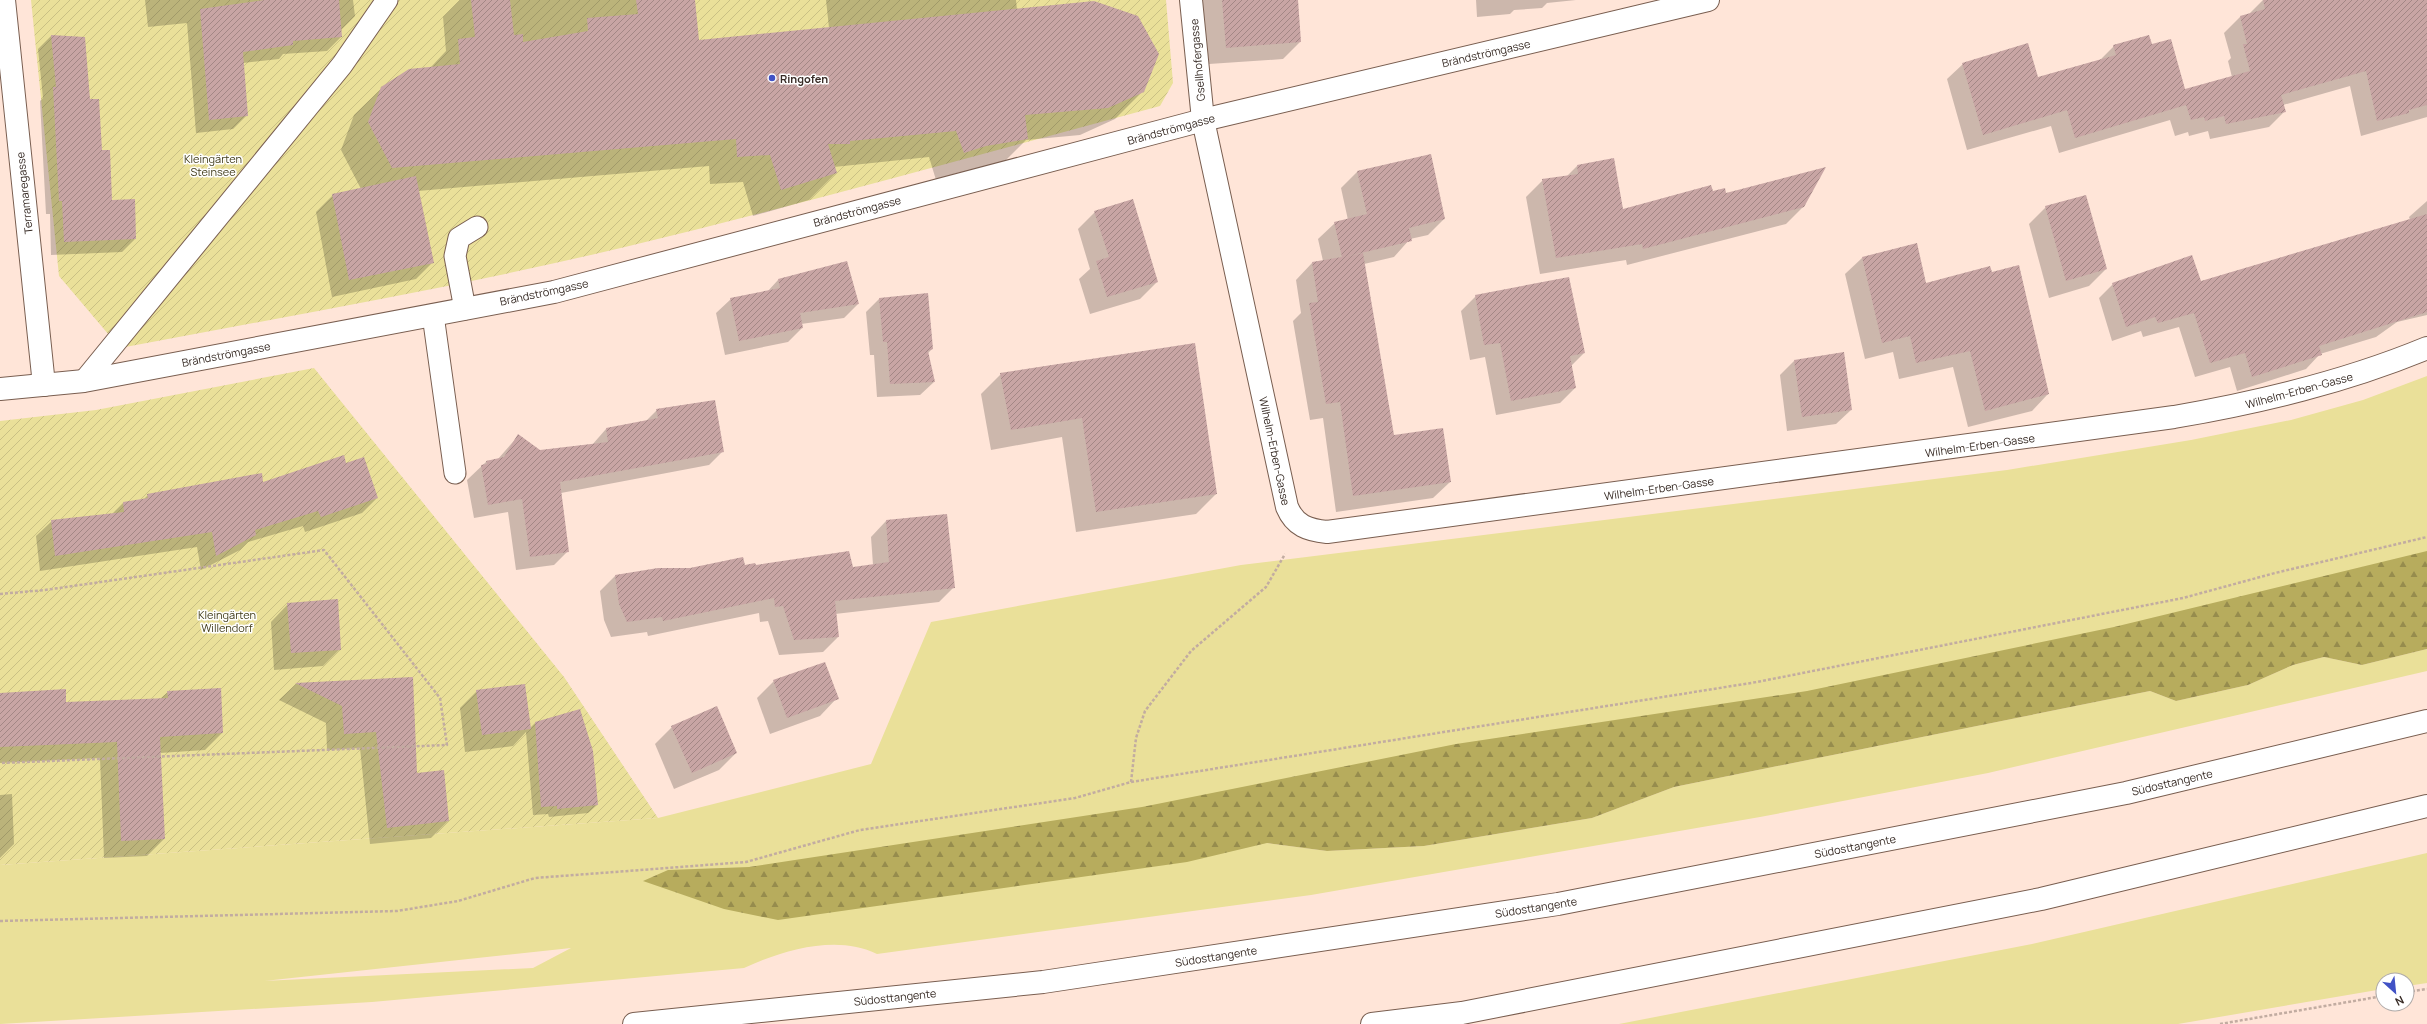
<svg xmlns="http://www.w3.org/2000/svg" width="2427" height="1024" viewBox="0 0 2427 1024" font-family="Manrope,sans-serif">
	<defs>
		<pattern id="forest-firs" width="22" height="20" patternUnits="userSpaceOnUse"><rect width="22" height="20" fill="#b7ac5d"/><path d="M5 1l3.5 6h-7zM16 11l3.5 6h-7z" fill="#968c4d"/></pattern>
		<pattern id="garden-furrows" width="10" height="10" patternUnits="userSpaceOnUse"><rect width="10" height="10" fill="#eae099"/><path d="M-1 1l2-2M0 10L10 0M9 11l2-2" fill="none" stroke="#c9c084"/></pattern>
		<pattern id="building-hatch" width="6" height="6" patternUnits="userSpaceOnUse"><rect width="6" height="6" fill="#c8a5a4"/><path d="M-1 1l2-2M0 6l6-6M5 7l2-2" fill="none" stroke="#a38785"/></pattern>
	</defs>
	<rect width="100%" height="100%" fill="#ffe5d8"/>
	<g fill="#eae099" fill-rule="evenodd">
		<path d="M2427,376V565L1187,862L1267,843L1327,851L1424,846L1592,818L1674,787L2150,691L2176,701L2248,685L2293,665L2324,657L2362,665L2427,649V671L1988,773L1760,817L1311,895L877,954C837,934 783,950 744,968L372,1002L0,1024V865L658,818L871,764L931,622L1241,565L2007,470L2191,440L2291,420L2363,400ZM571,948L533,968L263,981H264Z"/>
		<path d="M2427,853V983L2407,986V980H2383V989L2178,1024H1619L2032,944Z"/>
	</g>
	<path fill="url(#forest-firs)" d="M2427,551V649L2362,665L2324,657L2293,665L2248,685L2176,701L2150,691L1674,787L1592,818L1424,846L1327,851L1267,843L1187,862L778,920L724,909L643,881L668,870L749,867L1142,807L1456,744L1807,691L2114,627Z"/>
	<g fill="url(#garden-furrows)">
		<path d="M31,0H1166L1173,83L1160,106C982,154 804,204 625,247C458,287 289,316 120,348L59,276Z"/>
		<path d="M314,368L564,677L658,818L0,865V421L96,410Z"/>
	</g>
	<g fill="#0003">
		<path d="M145,0H353L355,16L341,30V37L327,51L283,54L279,59L243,63L247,115L233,129L196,133L187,23L148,27Z"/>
		<path d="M460,0H694L698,42L829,28L826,0H1016L1017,10L1143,91L1115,119L1080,135L1026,140L1000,166L957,173L936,180L929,157L834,167L836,173L809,200L753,216L743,182L710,184L709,166L418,191L433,262L416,279L332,297L316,212L333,195L361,189L341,150L354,115L382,88L431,67L446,51L443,17Z"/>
		<path d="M1202,0H1297L1300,42L1283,59L1209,64Z"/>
		<path d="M1476,0H1576L1547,3L1542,8L1514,10L1510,14L1477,17Z"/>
		<path d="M2263,0H2427V117L2361,136L2350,86L2283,105L2285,111L2269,127L2210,139L2208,131L2189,136L2188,132L2175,136L2170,120L2059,153L2051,126L1967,150L1947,79L1963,64L2037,78L2100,60L2114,46H2152L2185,91L2232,77L2228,61L2231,58L2224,33L2240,17L2248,15Z"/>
		<path d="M51,36L84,38L89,100L111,201L135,239L122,252L51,255L50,214H46L40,101L43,98L38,49Z"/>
		<path d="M1577,166L1622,210L1713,192L1803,207L1786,224L1627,265L1626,260L1540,274L1526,197L1543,180L1567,176Z"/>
		<path d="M1357,172L1444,219L1428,235L1410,239L1394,257L1364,264L1393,436L1450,482L1433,498L1336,512L1323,418L1310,420L1293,321L1301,313L1296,280L1312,263L1323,261L1318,239L1335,223L1348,220L1341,188Z"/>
		<path d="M2427,201V315L2397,322L2376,337L2320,354L2306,369L2237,391L2230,367L2195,377L2179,327L2143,337L2141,331L2112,341L2099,298L2113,284L2200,282L2410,220L2409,217Z"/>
		<path d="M2046,207L2106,269L2089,286L2049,298L2029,224Z"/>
		<path d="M1095,212L1157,282L1140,299L1090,314L1079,279L1090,269L1078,229Z"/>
		<path d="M1862,258L1926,284L2048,394L2032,411L1968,427L1953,367L1899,379L1893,352L1865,359L1845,274Z"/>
		<path d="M778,280L858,304L844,318L801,324L802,328L788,342L725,355L716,313L731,299L767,292Z"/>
		<path d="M927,294L932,349L927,354L934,382L920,395L877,397L874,355H870L866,312L879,299Z"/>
		<path d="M1476,296L1584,353L1571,366L1575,388L1560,403L1496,415L1485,357L1470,360L1461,311Z"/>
		<path d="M1194,344L1216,494L1196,514L1076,532L1062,437L991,450L981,394L1001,374Z"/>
		<path d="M1794,361L1851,410L1836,424L1787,431L1780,375Z"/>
		<path d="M657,410L723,451L709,465L561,493L568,551L554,565L516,570L508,512L474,518L467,480L487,461L498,459L518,436L540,452L592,445L606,429L645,422Z"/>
		<path d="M345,464L377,498L362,513L305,532L303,526L248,542L240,550L201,570L197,547L40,571L36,536L52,521L112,514L123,503L143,500L148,495L262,483Z"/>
		<path d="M946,515L954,587L939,602L835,614L838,637L823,652L779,655L768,621L760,622L759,613L648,636L647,632L611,637L604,620L600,591L615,576L658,569L755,566L852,568L873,565L871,537L886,521Z"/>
		<path d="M288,604L340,649L323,666L274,670L271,622Z"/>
		<path d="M412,678L416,774L448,821L431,838L370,844L360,748L327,750L326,723L279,700L296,684Z"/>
		<path d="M774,681L837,698L820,716L770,734L757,698Z"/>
		<path d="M220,689L222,733L205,750L160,753L164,839L147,856L104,858L100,758L0,763V694L65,703L160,699L168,692Z"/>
		<path d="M477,691L530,728L535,723L580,710L597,805L588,813L549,817L548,814L533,815L526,732L513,746L465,752L460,708Z"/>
		<path d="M672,727L736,753L719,770L674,789L655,744Z"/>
		<path d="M12,794L14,844L0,858V795Z"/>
	</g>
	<g fill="url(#building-hatch)">
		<path d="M264,0H339L342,37L293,41V45L243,52L248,116L209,120L200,9Z"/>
		<path d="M471,0H510L514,35L523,34V42L588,31L587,18L638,14L636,0H695L699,40L1094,1L1138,16L1159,54L1144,92L1108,108L1025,115L1028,139L986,146L964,153L956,131L850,141V144H828L837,173L781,190L770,155L737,157L736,139L392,168L368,122L381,87L409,69L460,64L458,39L475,37Z"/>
		<path d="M1222,0H1298L1301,42L1226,48Z"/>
		<path d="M2263,0H2427V105L2409,110V113L2377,121L2366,71L2281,95L2286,112L2226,124L2224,116L2205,121L2204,117L2191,120L2186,105L2075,138L2067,110L1983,135L1962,63L2028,43L2038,77L2116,55L2113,45L2149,35L2152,44L2171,39L2185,89L2250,71L2243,44H2247L2240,16L2265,9Z"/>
		<path d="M51,35L85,37L90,99H99L102,150H110L112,200L135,199L136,239L64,242L62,201H59L53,87H56Z"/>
		<path d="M1431,154L1445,219L1409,228L1412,241L1344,257L1363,253L1394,435L1443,428L1451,482L1353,496L1340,402L1326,404L1309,303L1318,302L1312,262L1342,257L1334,222L1367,214L1357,171Z"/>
		<path d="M1614,158L1623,209L1711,185L1713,191L1725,188L1726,193L1826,167L1804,207L1643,249L1642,244L1556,258L1542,179L1578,174L1577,165Z"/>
		<path d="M416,176L434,263L349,280L332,194Z"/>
		<path d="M2086,195L2107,269L2066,281L2045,206Z"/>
		<path d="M1133,199L1158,282L1107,297L1096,261L1109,257L1094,211Z"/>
		<path d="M2427,214V312L2319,346L2322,355L2252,377L2245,353L2210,363L2194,313L2158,323L2155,317L2126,327L2112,283L2192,255L2201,281Z"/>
		<path d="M1917,243L1926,283L1990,266L1992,272L2019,265L2049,394L1985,411L1970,351L1916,363L1910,336L1882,343L1862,257Z"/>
		<path d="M847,261L859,304L800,313L803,328L739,341L730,298L780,288L778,279Z"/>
		<path d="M1569,277L1585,353L1570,356L1576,388L1511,401L1500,343L1484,345L1475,295Z"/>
		<path d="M928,293L933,349L928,351L935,382L890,384L887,342H883L879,298Z"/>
		<path d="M1195,343L1217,494L1096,512L1082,418L1011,430L1000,373Z"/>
		<path d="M1844,352L1852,410L1802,417L1794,360Z"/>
		<path d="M715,400L724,452L560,482L569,552L530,557L522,499L488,505L481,465L487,464L486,461L504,457L518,434L540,450L608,442L606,428L658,418L656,409Z"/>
		<path d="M344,455L346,463L364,457L378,498L321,517L318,511L255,530L256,535L216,556L212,532L55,556L51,520L124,512L123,502L148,498L147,494L262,473L263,482Z"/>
		<path d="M947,514L955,588L835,601L839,637L794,640L783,606L775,607L774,598L663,621L662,617L627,622L619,604L615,575L658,568H690L743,557L745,565L755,563L756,565L849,551L853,567L889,562L886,520Z"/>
		<path d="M338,599L341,650L291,653L287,603Z"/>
		<path d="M825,662L839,699L787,718L773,680Z"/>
		<path d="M413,677L417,773L444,770L449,821L387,828L376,732L344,734L342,706L295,683Z"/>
		<path d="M525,684L531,729L482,735L476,690Z"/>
		<path d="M221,688L223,733L160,737L165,839L121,841L117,742L0,747V693L66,689V702L168,698L167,691Z"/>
		<path d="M717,706L737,753L692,773L671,726Z"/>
		<path d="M580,709L593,751L598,805L557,809V806L541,807L535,722Z"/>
	</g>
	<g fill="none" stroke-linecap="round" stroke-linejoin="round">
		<defs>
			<g id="service">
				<path d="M465,309L455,256L459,238L477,227"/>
				<path d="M433,315L455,473"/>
				<path d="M84,381L342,65L387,0"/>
			</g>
			<g id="minor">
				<path d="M4,0L44,385"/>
				<path d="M1191,0L1203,120L1287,507C1295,526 1308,530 1327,532L2174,417C2261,402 2345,382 2427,348"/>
				<path d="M0,389L84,381L554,292L1203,120L1708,0"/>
			</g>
			<g id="motorway">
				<path d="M634,1024L1043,982L1558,904L2126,793L2427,721"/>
				<path d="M1372,1024L1462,1013L2041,899L2427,806"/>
			</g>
		</defs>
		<use href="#service" stroke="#795e50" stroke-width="23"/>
		<use href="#minor" stroke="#795e50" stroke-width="24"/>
		<use href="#motorway" stroke="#795e50" stroke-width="24"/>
		<g stroke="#c2aca1" stroke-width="2.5" stroke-dasharray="3 2" stroke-linecap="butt">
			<path d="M0,594L45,590L324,550L440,698L447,745L0,763"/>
			<path d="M1131,782L1136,738L1145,711L1191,651L1266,587L1285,554"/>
			<path d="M0,921L397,911L458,901L535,878L746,862L860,830L1075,798L1131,782L1757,682L2183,598L2275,573L2427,537"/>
			<path d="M2407,992L2427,989"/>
			<path d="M2220,1024L2383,996"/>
		</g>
		<use href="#service" stroke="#fff" stroke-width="21"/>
		<use href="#minor" stroke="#fff" stroke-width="22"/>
		<use href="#motorway" stroke="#fff" stroke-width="22"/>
	</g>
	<circle fill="#4152c5" stroke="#fff" stroke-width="1.5" cx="772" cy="78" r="4"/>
	<g text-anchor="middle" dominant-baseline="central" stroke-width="3" stroke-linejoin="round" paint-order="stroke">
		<g font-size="11" fill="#372b25" stroke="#fff">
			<text transform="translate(1486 53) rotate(-13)">Brändströmgasse</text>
			<text transform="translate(1197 60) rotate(-95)">Gsellhofergasse</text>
			<text transform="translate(1171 129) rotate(-15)">Brändströmgasse</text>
			<text transform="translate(24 193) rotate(-96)">Terramaregasse</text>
			<text transform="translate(857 211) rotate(-15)">Brändströmgasse</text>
			<text transform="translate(544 292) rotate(-12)">Brändströmgasse</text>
			<text transform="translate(226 354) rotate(-11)">Brändströmgasse</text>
			<text transform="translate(2299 390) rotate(-15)">Wilhelm-Erben-Gasse</text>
			<text transform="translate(1980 445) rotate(-8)">Wilhelm-Erben-Gasse</text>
			<text transform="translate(1275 451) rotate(78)">Wilhelm-Erben-Gasse</text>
			<text transform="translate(1659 488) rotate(-8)">Wilhelm-Erben-Gasse</text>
			<text transform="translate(2172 782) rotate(-13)">Südosttangente</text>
			<text transform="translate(1855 846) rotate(-11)">Südosttangente</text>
			<text transform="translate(1536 907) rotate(-9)">Südosttangente</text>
			<text transform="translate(1216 956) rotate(-9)">Südosttangente</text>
			<text transform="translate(895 997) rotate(-6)">Südosttangente</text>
		</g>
		<g font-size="11" font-weight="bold" fill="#372b25" stroke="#fff" text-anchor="start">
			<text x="780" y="78">Ringofen</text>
		</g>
		<g font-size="11" fill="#413c1a" stroke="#fff">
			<text x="213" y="158">Kleingärten<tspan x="213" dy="13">Steinsee</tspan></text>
			<text x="227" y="614">Kleingärten<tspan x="227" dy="13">Willendorf</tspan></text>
		</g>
	</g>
	<g transform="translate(2395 992) rotate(153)"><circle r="19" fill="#ffffff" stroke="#afaaa8"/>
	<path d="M0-3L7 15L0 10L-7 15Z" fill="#4152c5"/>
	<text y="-6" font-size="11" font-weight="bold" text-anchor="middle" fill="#372b25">N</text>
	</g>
</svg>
